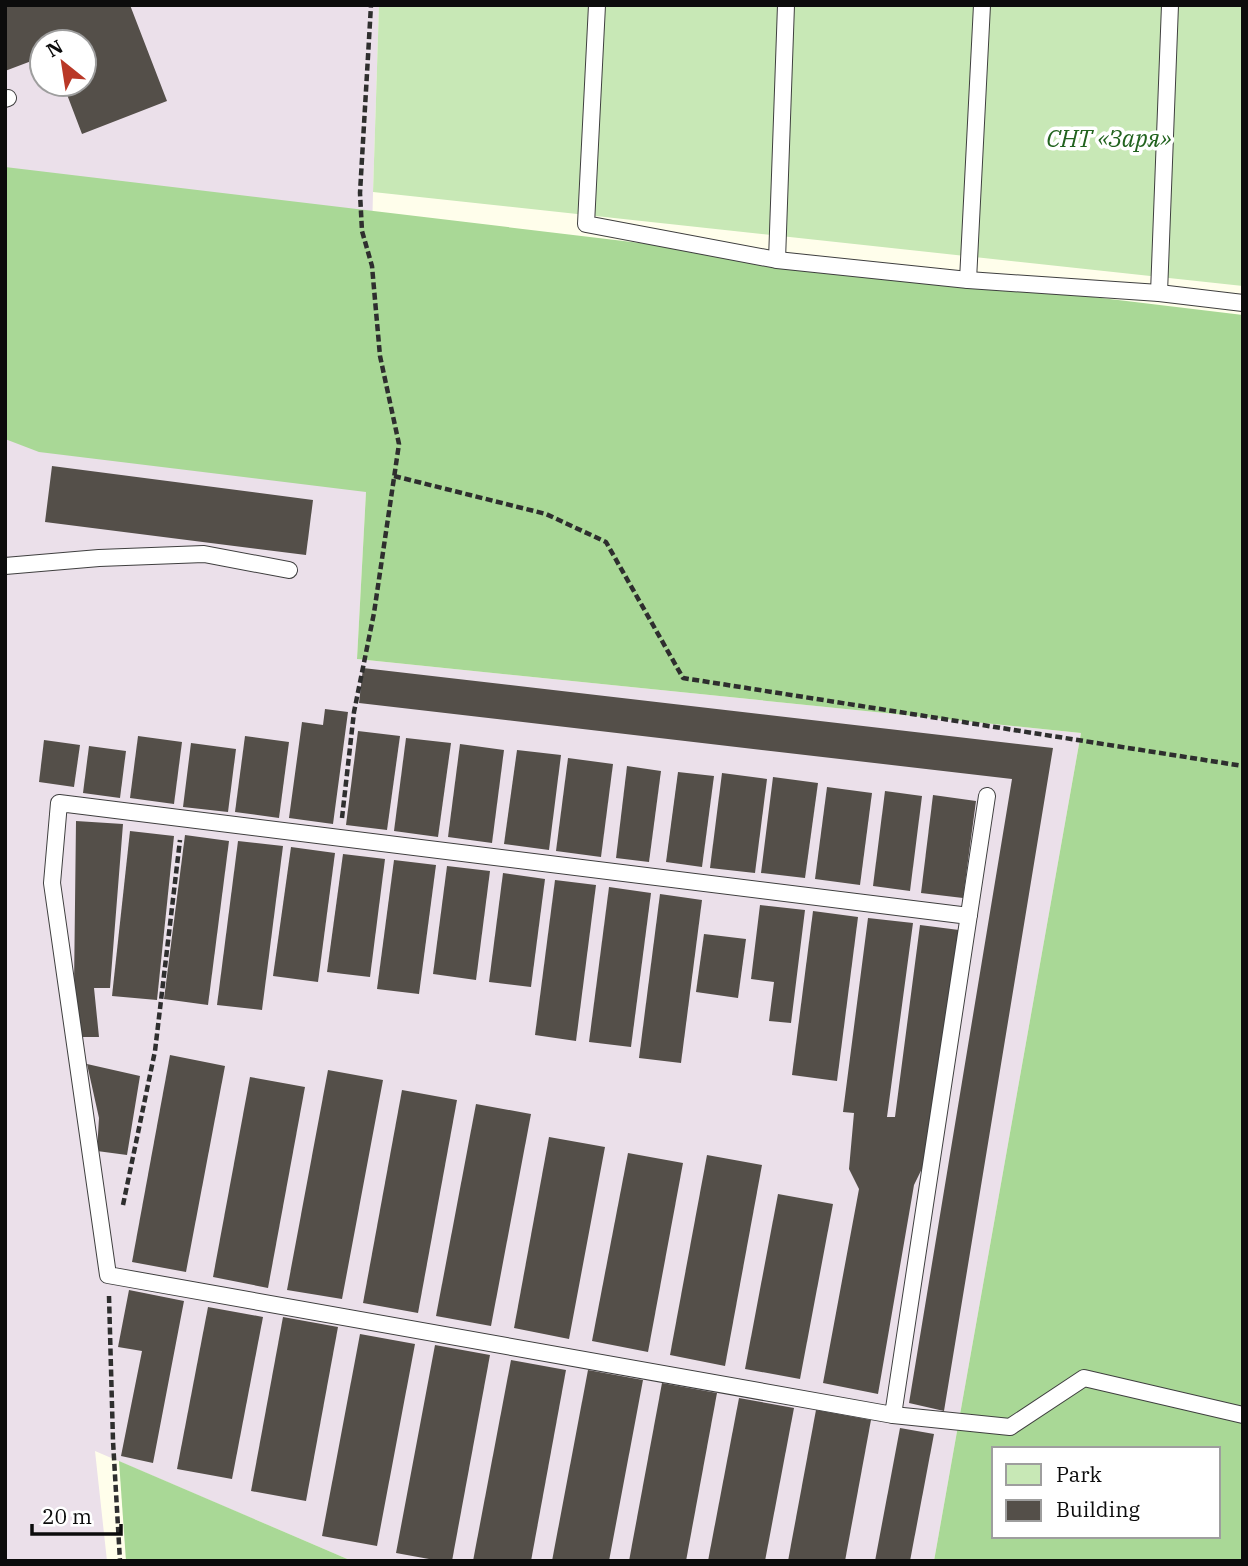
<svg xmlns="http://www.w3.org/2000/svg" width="1248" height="1566" viewBox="0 0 1248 1566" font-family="'IBM Plex Serif',serif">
	<rect width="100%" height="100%" fill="#fffeeb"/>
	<path fill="#ebe0ea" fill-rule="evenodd" d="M5,5H379L373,192L366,492L357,659L1081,733L934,1561H352L95,1451L107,1561H5ZM42,42H84V84H42Z"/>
	<path fill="#c8e8b6" d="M379,5H1243V286L373,192Z"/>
	<g fill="#a9d896" fill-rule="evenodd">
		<path d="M5,167L1243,315V1561H934L1081,733L357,659L366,492L39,452L5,439ZM994,1449H1218V1536H994Z"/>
		<path d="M119,1461L352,1561H126Z"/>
	</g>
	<g fill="#544f49">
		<path d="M5,5H130L167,101L82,134L63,84H84V42H42V57L5,71Z"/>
		<path d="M52,466L313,500L306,555L45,522Z"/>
		<path d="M363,668L1053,748L944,1411L909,1403L1012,779L359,703Z"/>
		<path d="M325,709L348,712L333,824L289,818L302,722L323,725Z"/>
		<path d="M358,731L400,736L387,830L346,825Z"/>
		<path d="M138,736L182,742L174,804L130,798Z"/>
		<path d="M245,736L289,742L279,818L235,812Z"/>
		<path d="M406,738L451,743L438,837L394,831Z"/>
		<path d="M44,740L80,745L74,787L39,782Z"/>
		<path d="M191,743L236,749L228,812L183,807Z"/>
		<path d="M460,744L504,750L492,843L448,837Z"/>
		<path d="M89,746L126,751L120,798L83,793Z"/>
		<path d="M517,750L561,755L549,850L504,844Z"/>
		<path d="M568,758L613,764L601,857L556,851Z"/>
		<path d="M627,766L661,771L649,862L616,858Z"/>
		<path d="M678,772L714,776L702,867L666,862Z"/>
		<path d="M722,773L767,779L755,873L710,868Z"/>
		<path d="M773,777L818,783L805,878L761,873Z"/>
		<path d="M827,787L872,793L860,885L815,879Z"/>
		<path d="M885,791L922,796L910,891L873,886Z"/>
		<path d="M933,795L976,801L963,898L921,893Z"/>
		<path d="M76,821L123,824L110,988H94L99,1037H79L74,987Z"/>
		<path d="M130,831L174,836L157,1000L112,996Z"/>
		<path d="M185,835L229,841L208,1005L164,999Z"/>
		<path d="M238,841L283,846L262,1010L217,1005Z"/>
		<path d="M291,847L335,853L318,982L273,976Z"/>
		<path d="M343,854L385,859L370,977L327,972Z"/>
		<path d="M394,860L436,865L419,994L377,989Z"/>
		<path d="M447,866L490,871L476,980L433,974Z"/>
		<path d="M503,873L545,879L531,987L489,982Z"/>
		<path d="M555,880L596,885L576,1041L535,1035Z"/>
		<path d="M609,887L651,893L631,1047L589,1042Z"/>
		<path d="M660,894L702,900L681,1063L639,1058Z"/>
		<path d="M760,905L805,910L791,1023L769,1021L774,982L751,979Z"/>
		<path d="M813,911L858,917L837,1081L792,1075Z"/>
		<path d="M868,918L913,923L887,1117H895L920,925L959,930L932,1148L914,1185L878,1394L823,1383L859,1189L849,1169L854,1113L843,1112Z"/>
		<path d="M704,934L746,939L738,998L696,992Z"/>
		<path d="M170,1055L225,1066L186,1272L132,1262Z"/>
		<path d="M87,1064L140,1076L127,1155L97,1151L99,1118Z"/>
		<path d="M328,1070L383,1080L342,1299L287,1290Z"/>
		<path d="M250,1077L305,1087L268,1288L213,1277Z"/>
		<path d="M402,1090L457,1100L418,1313L363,1303Z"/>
		<path d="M476,1104L531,1114L491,1326L436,1316Z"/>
		<path d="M549,1137L605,1147L569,1339L514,1328Z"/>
		<path d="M628,1153L683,1163L648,1352L592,1341Z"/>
		<path d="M707,1155L762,1165L725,1366L670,1355Z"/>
		<path d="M778,1194L833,1204L800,1379L745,1369Z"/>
		<path d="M129,1290L184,1301L153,1463L121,1456L142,1351L118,1347Z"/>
		<path d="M208,1307L263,1317L232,1479L177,1469Z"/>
		<path d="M283,1317L338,1327L306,1501L251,1491Z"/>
		<path d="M360,1334L415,1344L377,1546L322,1536Z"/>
		<path d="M435,1345L490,1355L452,1561H440L396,1553Z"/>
		<path d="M511,1360L566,1370L531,1561H473Z"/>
		<path d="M588,1370L643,1380L609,1561H552Z"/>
		<path d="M662,1383L717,1393L686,1561H629Z"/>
		<path d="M739,1398L794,1408L765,1561H708Z"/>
		<path d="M816,1410L871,1420L845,1561H788Z"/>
		<path d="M900,1428L934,1434L910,1561H875Z"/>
	</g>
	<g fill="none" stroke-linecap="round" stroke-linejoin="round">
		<defs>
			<g id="lane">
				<path d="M597,5L586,224L777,260L968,280L1159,293L1243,303"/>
				<path d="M5,99L8,98"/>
				<path d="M777,260L786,5"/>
				<path d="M968,280L982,5"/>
				<path d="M1159,293L1170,5"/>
				<path d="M5,566L99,558L204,554L289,570"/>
				<path d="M969,916L59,803L52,883L108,1275L893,1415L987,796"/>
				<path d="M893,1415L1010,1427L1084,1378L1243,1415"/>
			</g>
		</defs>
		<use href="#lane" stroke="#3f3f3f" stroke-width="18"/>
		<g stroke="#2e2e2e" stroke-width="4.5" stroke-dasharray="7 3.5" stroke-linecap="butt">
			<path d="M394,476L546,514L606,542L683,678L1243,766"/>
			<path d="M342,818L354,712L374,613L399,444L380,356L372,266L362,231L360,193L371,5"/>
			<path d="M123,1205L155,1051L180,840"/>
			<path d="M109,1296L113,1441L120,1561"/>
		</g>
		<use href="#lane" stroke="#fff" stroke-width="16"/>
	</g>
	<g text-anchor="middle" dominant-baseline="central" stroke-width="7" stroke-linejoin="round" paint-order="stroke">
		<g font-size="24" font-style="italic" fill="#21621e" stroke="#fff">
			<text x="1109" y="138">СНТ «Заря»</text>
		</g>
	</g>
	<rect width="1248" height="1566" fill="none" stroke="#0c0c0c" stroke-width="14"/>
	<rect x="992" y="1447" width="228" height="91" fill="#ffffff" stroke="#9e9e9e" stroke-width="2"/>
	<rect x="1006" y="1464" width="35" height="21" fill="#c8e8b6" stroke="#9e9e9e" stroke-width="2"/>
	<text x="1056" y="1482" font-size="21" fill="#0c0c0c">Park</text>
	<rect x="1006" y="1500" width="35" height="21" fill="#544f49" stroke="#9e9e9e" stroke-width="2"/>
	<text x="1056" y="1517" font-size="21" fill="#0c0c0c">Building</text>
	<g transform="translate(63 63) rotate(330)"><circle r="33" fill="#ffffff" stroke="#9e9e9e" stroke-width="2"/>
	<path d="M0-5L12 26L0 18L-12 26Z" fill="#b93827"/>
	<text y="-10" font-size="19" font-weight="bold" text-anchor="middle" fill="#0c0c0c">N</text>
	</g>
	<path d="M32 1524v10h89v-10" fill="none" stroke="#0c0c0c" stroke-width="3.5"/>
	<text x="42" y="1524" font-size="21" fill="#0c0c0c" stroke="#ffffff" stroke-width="5" paint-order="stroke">20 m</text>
</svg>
